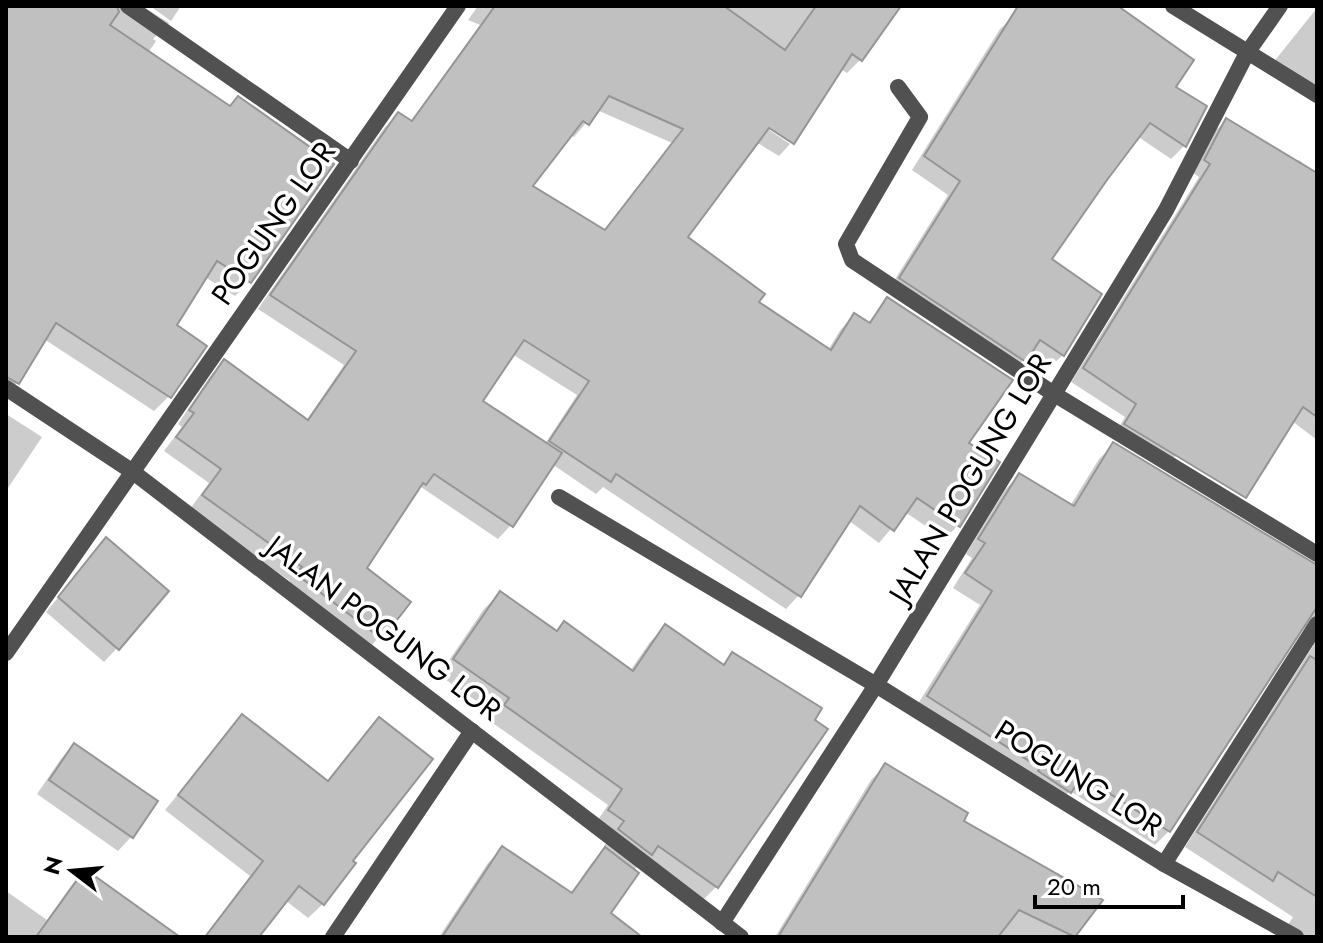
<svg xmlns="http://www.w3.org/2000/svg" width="1323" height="943" viewBox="0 0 1323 943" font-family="Jost,sans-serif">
	<rect width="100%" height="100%" fill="#fff"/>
	<g fill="#0003" fill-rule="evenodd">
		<path d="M6,6H142L169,23L153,39L156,41L148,53L250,281L235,296L205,277L174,325L169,396L154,411L44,339L18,382L6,394Z"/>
		<path d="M150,6H181L171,21Z"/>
		<path d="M478,6H899L860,60L847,73L841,69L792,143L762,121L760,124L790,144L779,156L756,142L685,238L757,302L828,350L841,329L854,316L867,324L887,299L966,444L958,525L945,539L905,512L879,543L848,520L799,595L786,609L603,487L596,494L552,464L511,525L498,539L421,487L413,495L365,569L408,602L367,651L284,588L290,581L190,509L209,483L164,451L182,427L178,424L211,375L225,362L306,421L344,365L258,309L385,127L398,114L410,122L480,25L468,20ZM597,110L672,143L603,231L530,187L570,135L574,137ZM512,354L577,395L545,444L480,401Z"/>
		<path d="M1026,6H1115L1173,88L1205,107L1184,146L1171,159L1137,136L1049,260L1063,355L1049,368L1028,354L1011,374L887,292L948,195L912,170L1000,29Z"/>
		<path d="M1317,8V100L1272,64Z"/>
		<path d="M1226,120L1296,163L1299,160L1317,175V440L1292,421L1176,455L1163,468L1113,437L1125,417L1071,382L1199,177L1193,173L1213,133Z"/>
		<path d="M6,414L42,437L6,491Z"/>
		<path d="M1113,445L1317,573V937H1280L1293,917L1185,847L1313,646V632L1301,626L1169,831L1155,845L1070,791L1055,806L914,710L980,605L953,588L972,558L966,554L1005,490L1019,475L1070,506L1099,459Z"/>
		<path d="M106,540L117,648L104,662L46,612Z"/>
		<path d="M500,593L556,632L564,624L630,671L650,642L666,626L721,666L732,655L717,886L701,902L643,861L633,871L608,913L638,937H439L488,863L502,849L570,894L591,864L607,848L604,846L609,838L593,827L608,805L490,721L495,714L439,675L484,609Z"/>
		<path d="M243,716L326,782L380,719L350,861L323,904L308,918L285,900L257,937H204L250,876L165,810Z"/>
		<path d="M74,745L155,802L131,837L118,851L37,794L61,759Z"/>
		<path d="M885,766L961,822L1100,901L1072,937H775L871,780Z"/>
		<path d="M85,871L176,937H6V891L47,920L71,886Z"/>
	</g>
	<g fill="#c0c0c0" stroke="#959595" stroke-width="2" fill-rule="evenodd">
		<path d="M6,6H117L119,12L110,25L230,106L238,96L334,164L251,283L217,261L177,325L207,346L171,398L56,323L19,384L6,377Z"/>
		<path d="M495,6H724L785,50L816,6H901L862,61L852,54L794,144L769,128L688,237L765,294L759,302L831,350L854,313L870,323L887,297L1013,380L969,443L1000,462L960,527L917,498L894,531L860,506L801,597L616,474L611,482L549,441L589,381L524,340L483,401L562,453L513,527L434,474L426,485L423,483L367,568L411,602L382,639L296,574L302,567L202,495L221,469L176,437L194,413L189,410L224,359L308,420L356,351L270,295L398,112L412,121ZM609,96L683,129L605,230L533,186L583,121L589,125Z"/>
		<path d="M1018,6H1118L1194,60L1176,87L1207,106L1186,147L1150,123L1107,180L1052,259L1102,294L1064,356L1040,340L1026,362L899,278L960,181L924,156Z"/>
		<path d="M1226,118L1317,173V417L1303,407L1246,498L1124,424L1136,404L1083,368L1210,164L1204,160Z"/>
		<path d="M1113,442L1317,565V607L1170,832L1082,776L1071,793L1038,771L1040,768L927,696L992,591L965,573L985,543L978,539L1019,473L1074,506Z"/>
		<path d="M106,537L169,591L119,650L58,597Z"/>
		<path d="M500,591L557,631L564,621L633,671L665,624L724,665L732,652L822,708L815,720L828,729L718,888L658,846L652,855L618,829L624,821L608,810L622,789L504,705L509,698L453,659Z"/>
		<path d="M1310,656L1317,660V897L1278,872L1273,881L1197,832Z"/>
		<path d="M242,714L328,781L379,717L433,759L353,861L356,863L324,905L299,886L259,937H205L263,861L178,795Z"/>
		<path d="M74,743L158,801L133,838L49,780Z"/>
		<path d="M885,763L968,813L964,821L1103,900L1075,937L1019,910L998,937H778Z"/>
		<path d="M502,846L572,893L605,847L639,873L611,913L642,937H442Z"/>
		<path d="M85,869L180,937H36Z"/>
	</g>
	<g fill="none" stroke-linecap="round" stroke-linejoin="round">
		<path stroke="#515151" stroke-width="16" d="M333,937L472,731"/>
		<g stroke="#515151" stroke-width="16">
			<path d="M128,6L351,161"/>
			<path d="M1173,6L1317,95"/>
			<path d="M898,87L920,117L846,244L852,260L1054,394L1317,554"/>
			<path d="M6,388L133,472L741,937"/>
			<path d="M559,497L876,685L1164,864L1296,937"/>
			<path d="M6,653L458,6"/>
			<path d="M1164,864L1317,624"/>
			<path d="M722,923L876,685L1054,394L1166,210L1247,53L1280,6"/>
		</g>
	</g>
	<g text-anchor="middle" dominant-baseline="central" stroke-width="7" stroke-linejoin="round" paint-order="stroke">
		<g font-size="30" fill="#000" stroke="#fff">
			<text transform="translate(273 223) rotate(-55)">POGUNG LOR</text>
			<text transform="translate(970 478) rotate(-59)">JALAN POGUNG LOR</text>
			<text transform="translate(384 628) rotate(37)">JALAN POGUNG LOR</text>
			<text transform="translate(1079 778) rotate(32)">POGUNG LOR</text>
		</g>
	</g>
	<rect width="1323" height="943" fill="none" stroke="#000000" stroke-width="16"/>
	<g transform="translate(72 871) rotate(286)" stroke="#ffffff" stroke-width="6" paint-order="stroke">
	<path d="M0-6L14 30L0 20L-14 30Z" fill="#000000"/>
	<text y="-12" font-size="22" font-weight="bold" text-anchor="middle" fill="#000000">N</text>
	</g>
	<path d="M1035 895v12h148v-12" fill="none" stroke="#000000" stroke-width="4"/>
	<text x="1047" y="895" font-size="24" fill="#000000" stroke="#ffffff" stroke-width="6" paint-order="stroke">20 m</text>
</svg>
